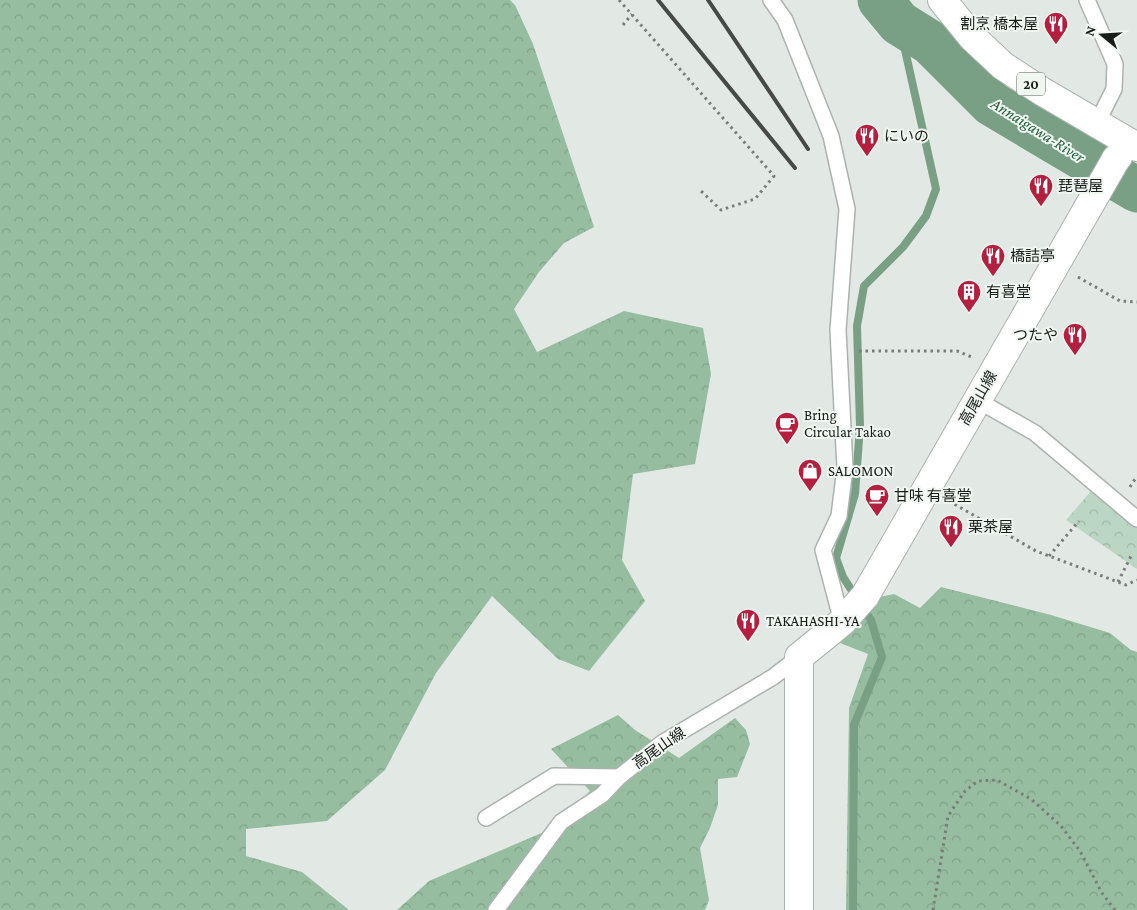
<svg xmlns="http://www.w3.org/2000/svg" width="1137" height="910" viewBox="0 0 1137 910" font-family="'Crimson Pro','Noto Sans JP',serif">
	<defs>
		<pattern id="forest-crowns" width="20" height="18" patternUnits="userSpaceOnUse" patternTransform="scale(1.25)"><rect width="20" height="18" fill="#96bda0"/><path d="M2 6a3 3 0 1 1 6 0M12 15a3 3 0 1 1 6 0" fill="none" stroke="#81a289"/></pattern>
		<pattern id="park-crowns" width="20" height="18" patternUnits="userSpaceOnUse" patternTransform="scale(1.25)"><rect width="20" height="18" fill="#bbd6c2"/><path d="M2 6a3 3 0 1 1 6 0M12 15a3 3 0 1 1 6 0" fill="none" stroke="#a0b7a6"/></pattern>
	</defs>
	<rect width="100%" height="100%" fill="#e2e9e4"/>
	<g fill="url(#forest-crowns)">
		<path d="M0,0H510L515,5L533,44L594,227L564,243L539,272L514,309L537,352L624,311L703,328L711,374L695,464L633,474L622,560L645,601L589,671L558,659L492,596L436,673L385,770L327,821L246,829V856L302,872L349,910H0Z"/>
		<path d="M941,587L1051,615L1110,633L1131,650L1137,652V910H846L849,708L868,654L840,643L875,598L894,594L920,608Z"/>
		<path d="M618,715L635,730L679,758L735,718L746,730L750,744L737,777L718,779V805L710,828L700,848L709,900L705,910H397L429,881L551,829L590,791L551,749Z"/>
	</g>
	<path fill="url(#park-crowns)" d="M1092,490L1137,528V569L1066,520Z"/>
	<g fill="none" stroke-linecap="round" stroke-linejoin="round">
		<g stroke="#79a084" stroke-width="8">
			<path d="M856,597L843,577L836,558L855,494L860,426L857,326L864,286L903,247L926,216L936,189L899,23"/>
			<path d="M853,910L854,725L882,657L871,620L862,607"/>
		</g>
		<path stroke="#79a084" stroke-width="45" d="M880,0L899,23L931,43L992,104L1137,190"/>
		<defs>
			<g id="lane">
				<path d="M771,0L785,20L831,136L847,209L838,330L845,468L839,516L823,550L842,622"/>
				<path d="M1087,0L1115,64L1114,89L1097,123"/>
				<path d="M977,400L1035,433L1137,519"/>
				<path d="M486,818L554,776L619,777"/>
				<path d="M496,910L561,822L602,795L619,777L662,743L773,677L799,657"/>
			</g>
			<path id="street" d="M799,910V657L842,622L865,596L1116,159"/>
			<path id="secondary" d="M1116,159L1118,157"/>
			<path id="highway" d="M942,0L972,37L1003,66L1043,92L1137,147"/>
		</defs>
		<use href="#lane" stroke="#acb3ae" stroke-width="18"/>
		<use href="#street" stroke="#acb3ae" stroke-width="30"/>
		<use href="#secondary" stroke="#acb3ae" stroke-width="30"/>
		<use href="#highway" stroke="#acb3ae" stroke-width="30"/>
		<g stroke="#787d79" stroke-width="3" stroke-dasharray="2.5 4" stroke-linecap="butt">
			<path d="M619,0L774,176L755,199L721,210L700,190"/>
			<path d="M623,25L632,14"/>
			<path d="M1078,277L1120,301L1137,302"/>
			<path d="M859,351H957L974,358"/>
			<path d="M1130,487L1137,476"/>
			<path d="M949,501L1036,551L1126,585L1137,580"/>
			<path d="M1049,556L1079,521"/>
			<path d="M1118,582L1132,554"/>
			<path d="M933,910L948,816L965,791L978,781L997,780L1031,799L1061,826L1080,851L1102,893L1115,910"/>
		</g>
		<use href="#lane" stroke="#fff" stroke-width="15"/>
		<use href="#street" stroke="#fff" stroke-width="28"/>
		<use href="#secondary" stroke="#fff" stroke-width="28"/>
		<use href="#highway" stroke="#fff" stroke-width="28"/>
		<g stroke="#464947" stroke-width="4">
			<path d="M658,0L795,168"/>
			<path d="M708,0L808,149"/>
		</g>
	</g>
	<defs>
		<symbol id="restaurant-pin" viewBox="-11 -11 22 30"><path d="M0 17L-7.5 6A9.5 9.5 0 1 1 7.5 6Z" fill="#b21f3f" stroke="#f0f7f1"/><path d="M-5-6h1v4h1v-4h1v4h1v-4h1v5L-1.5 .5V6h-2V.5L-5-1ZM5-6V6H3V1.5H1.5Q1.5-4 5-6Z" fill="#fff"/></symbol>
		<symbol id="building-pin" viewBox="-11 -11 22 30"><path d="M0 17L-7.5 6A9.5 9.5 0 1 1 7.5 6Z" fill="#b21f3f" stroke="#f0f7f1"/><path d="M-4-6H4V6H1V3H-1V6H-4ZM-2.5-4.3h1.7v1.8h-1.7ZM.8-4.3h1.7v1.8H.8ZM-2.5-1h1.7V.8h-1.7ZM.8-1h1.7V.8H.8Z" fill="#fff"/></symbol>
		<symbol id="cafe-pin" viewBox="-11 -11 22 30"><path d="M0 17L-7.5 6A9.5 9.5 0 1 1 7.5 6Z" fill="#b21f3f" stroke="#f0f7f1"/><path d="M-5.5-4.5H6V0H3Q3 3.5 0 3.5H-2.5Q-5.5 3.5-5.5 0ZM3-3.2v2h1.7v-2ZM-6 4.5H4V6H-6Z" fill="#fff"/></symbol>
		<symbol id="shop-pin" viewBox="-11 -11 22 30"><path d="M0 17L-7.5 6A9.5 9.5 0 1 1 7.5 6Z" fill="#b21f3f" stroke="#f0f7f1"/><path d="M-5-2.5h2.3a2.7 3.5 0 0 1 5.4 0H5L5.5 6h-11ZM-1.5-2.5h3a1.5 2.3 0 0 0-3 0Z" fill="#fff"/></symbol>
	</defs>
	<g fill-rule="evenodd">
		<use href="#restaurant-pin" x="1042" y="10" width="28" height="38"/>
		<use href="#restaurant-pin" x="853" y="122" width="28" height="38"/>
		<use href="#restaurant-pin" x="1027" y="172" width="28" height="38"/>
		<use href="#restaurant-pin" x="979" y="242" width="28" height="38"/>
		<use href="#building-pin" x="955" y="278" width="28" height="38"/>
		<use href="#restaurant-pin" x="1061" y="321" width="28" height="38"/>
		<use href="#cafe-pin" x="773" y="410" width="28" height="38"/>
		<use href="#shop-pin" x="796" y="457" width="28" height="38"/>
		<use href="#cafe-pin" x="863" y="482" width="28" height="38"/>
		<use href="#restaurant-pin" x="937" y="513" width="28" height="38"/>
		<use href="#restaurant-pin" x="734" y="607" width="28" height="38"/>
	</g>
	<g text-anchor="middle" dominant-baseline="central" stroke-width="4" stroke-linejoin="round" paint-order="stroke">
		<rect fill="#f0f7f1" stroke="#5a5e5a" stroke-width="1" x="1017" y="72.5" width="28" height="23" rx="4"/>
		<g font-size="14" font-weight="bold" fill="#1a1c1a">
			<text x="1031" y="84">20</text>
		</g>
		<g font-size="15" fill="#1a1c1a" stroke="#f0f7f1" text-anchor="start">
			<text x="1038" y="24" text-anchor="end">割烹 橋本屋</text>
			<text x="884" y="136">にいの</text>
			<text x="1058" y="186">琵琶屋</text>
			<text x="1010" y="256">橋詰亭</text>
			<text x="986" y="292">有喜堂</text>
			<text x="1058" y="335" text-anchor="end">つたや</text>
			<text x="804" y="415">Bring<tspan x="804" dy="17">Circular Takao</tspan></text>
			<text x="828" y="471">SALOMON</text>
			<text x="894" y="496">甘味 有喜堂</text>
			<text x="968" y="527">栗茶屋</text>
			<text x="766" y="621">TAKAHASHI-YA</text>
		</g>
		<g font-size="15" fill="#1a1c1a" stroke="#f0f7f1">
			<text transform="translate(978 398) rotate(-60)">高尾山線</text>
			<text transform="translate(659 748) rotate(-35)">高尾山線</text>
		</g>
		<g font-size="16" font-style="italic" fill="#236039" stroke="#f0f7f1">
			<text transform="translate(1038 130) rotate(32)">Annaigawa-River</text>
		</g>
	</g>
	<g transform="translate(1102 35) rotate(288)" stroke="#f0f7f1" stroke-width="4" paint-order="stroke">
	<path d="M0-4L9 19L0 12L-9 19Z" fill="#1a1c1a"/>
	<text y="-8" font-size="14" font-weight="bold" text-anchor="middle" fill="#1a1c1a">N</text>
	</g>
</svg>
